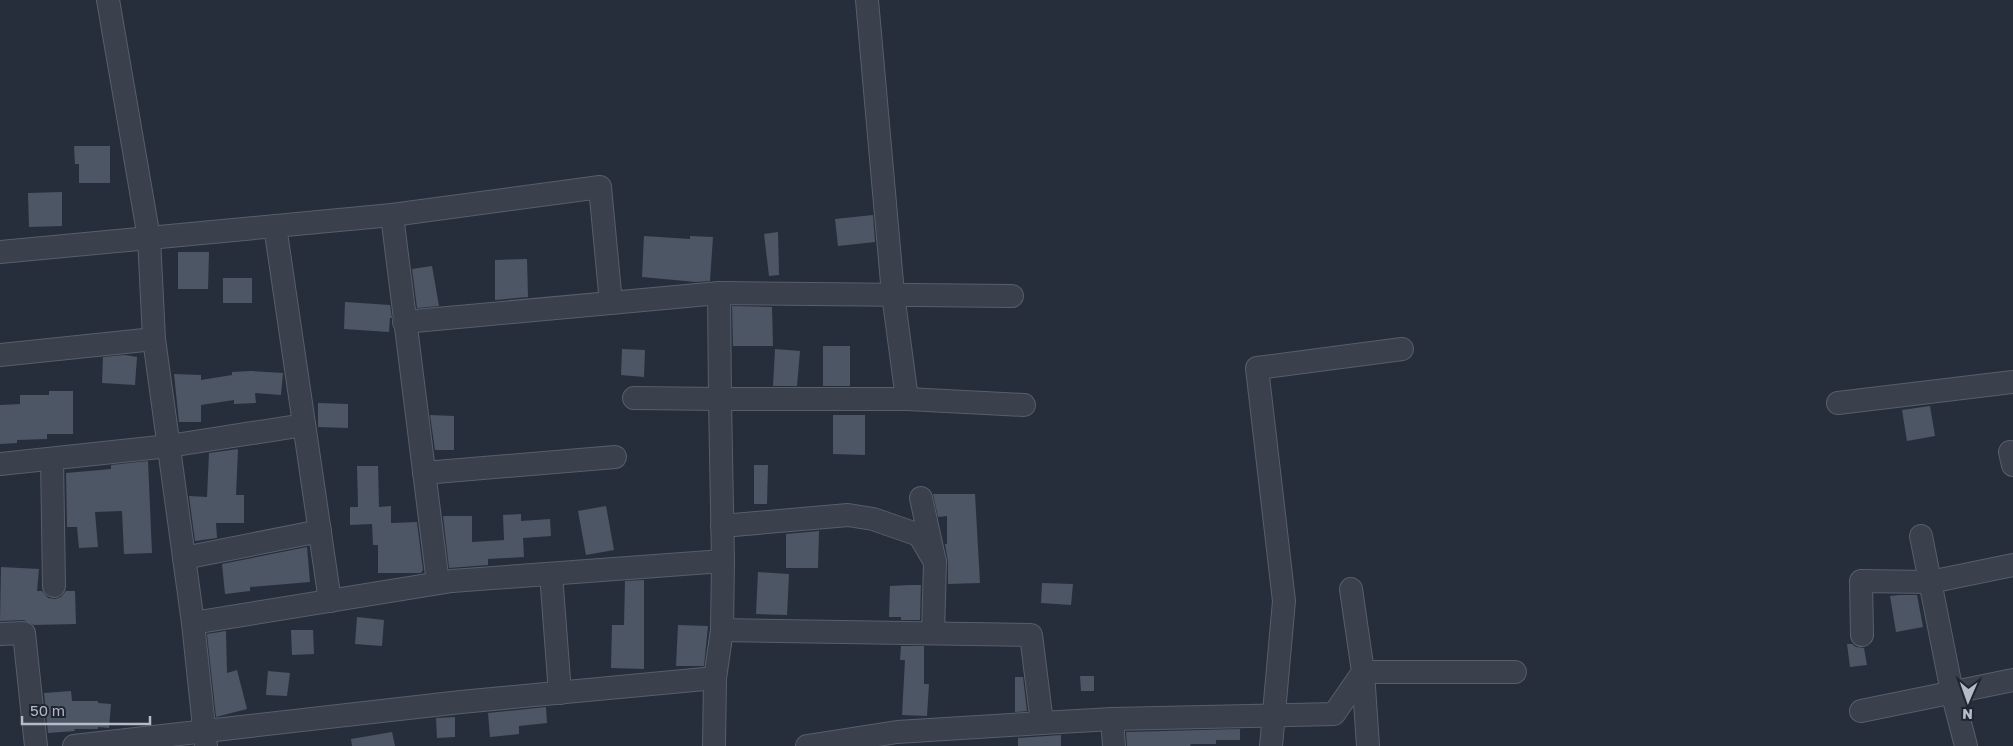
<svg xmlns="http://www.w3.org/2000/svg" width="2013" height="746" viewBox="0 0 2013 746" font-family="'Golos Text',sans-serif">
	<rect width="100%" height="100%" fill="#272e3b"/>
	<g fill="#4d5665">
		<path d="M74,146H110V183H79V164H75Z"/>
		<path d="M62,192V226L29,227L28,193Z"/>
		<path d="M873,215L875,242L838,246L835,219Z"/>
		<path d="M778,232L779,275L769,276L764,234Z"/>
		<path d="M644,236L690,239V236L713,237L710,281L696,282L642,277Z"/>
		<path d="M178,252H209L208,289H178Z"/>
		<path d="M527,259L528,297L495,300V260Z"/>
		<path d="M432,266L439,306L417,308L412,269Z"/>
		<rect x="223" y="278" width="29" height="25"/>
		<path d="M345,302L390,305L392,318H390L389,332L344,329Z"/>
		<path d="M732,306L772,307L773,346H733Z"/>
		<rect x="823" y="346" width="27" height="40"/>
		<path d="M622,349L645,350L644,377L621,375Z"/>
		<path d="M775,349L800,351L797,386H773Z"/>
		<path d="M125,355L137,357L135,385L102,383L103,357Z"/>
		<path d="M251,371L283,373L281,395L255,393L256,403L234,404V400L201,405V422H179L174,374L201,375V380L232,375V372Z"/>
		<path d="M49,391H73V434H47V439L17,440V443L0,444V405L20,404V395H49Z"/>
		<path d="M318,403L348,404V428L318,427Z"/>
		<path d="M1930,406L1935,436L1907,441L1902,410Z"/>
		<path d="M430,415L454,416V450H435Z"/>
		<path d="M833,415H865V455L833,454Z"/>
		<path d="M238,449L236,495H244V523H216L217,538L195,541L189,496L207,497L209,453Z"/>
		<path d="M148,461L152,553L124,554L122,511L95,512L98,547L79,548L77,527H67L66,473L111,469V465Z"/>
		<path d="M754,465H768L767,504H754Z"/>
		<path d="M357,466H378L379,507L391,506V523L417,522L423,570L421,573H378V545H373L372,524L350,525V507H358Z"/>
		<path d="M933,494H975L980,583L948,584V562L945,544H947V516L938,517Z"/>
		<path d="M606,506L614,550L586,555L578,511Z"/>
		<path d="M521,514V521L550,519L551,536L523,538L524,557L488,559V565L449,568L443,516H472V542L504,540L503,515Z"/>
		<path d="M819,531L818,568H786V534Z"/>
		<path d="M307,547L310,582L250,587V591L225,594L222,564Z"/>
		<path d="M1,567L39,569L37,591H42L48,598L55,599L61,597L66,591H75L76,624L34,625L24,620L0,621Z"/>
		<path d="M758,572L789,574L787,615L756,614Z"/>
		<path d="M644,580V669L611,668L612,625H624L625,581Z"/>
		<path d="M1042,583L1073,584L1071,605L1041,603Z"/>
		<path d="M910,585H921L920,620H901V617H889L890,586Z"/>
		<path d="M1900,595H1917L1923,627L1896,632L1890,596Z"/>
		<path d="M357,617L384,620L382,646L355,644Z"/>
		<path d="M678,625L708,626L704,666H676Z"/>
		<path d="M291,630H313L314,654L292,655Z"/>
		<path d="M226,631L227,673L237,670L247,709L216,717L207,634Z"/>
		<path d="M1847,644H1852L1856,647L1864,648L1867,665L1850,667Z"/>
		<path d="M901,646H924V684H929L927,716L902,715L905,660H900Z"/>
		<path d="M268,671L290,673L287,696L266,695Z"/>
		<path d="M1080,676H1094V691H1081Z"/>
		<path d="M1015,677H1023L1027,711L1015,712Z"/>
		<path d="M71,691L72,701H98V703L111,704L109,728L98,727V729H74L75,731L48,733L44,693Z"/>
		<path d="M546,707L547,723L519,726V734L490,737L488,713Z"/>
		<path d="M455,717V737L437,738L436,718Z"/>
		<path d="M1240,729V740H1216V744H1191L1190,746H1127L1126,732Z"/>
		<path d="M392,732L395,746H352L351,739Z"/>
		<path d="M1061,735V746H1018V738Z"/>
	</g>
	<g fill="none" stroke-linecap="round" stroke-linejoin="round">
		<defs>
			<g id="minor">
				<path d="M108,0L149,238L392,215L600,187L611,303"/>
				<path d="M867,0L893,294L907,399"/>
				<path d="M392,215L438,583"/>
				<path d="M275,226L330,601"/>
				<path d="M0,252L149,238L154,339L0,355"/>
				<path d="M719,293L720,399H907L1024,405"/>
				<path d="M404,322L719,293L1012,296"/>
				<path d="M154,339L193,623L452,581L723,561"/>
				<path d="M1838,403L2013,382"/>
				<path d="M2010,452L2013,465"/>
				<path d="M52,459L54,586"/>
				<path d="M0,464L169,446L304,425"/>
				<path d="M424,473L615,457"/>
				<path d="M921,498L935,562L933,633"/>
				<path d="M722,526L848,515L873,519L919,535L935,562"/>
				<path d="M1921,536L1952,692L1966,746"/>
				<path d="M184,558L320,531"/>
				<path d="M551,574L560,693"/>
				<path d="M193,623L206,746"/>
				<path d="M722,630L1031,635L1042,723"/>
				<path d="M0,634L24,633L36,746"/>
				<path d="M1862,635L1861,581L1930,582L2013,565"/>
				<path d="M1861,711L2013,680"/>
				<path d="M1112,719L1114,746"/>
				<path d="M74,746L461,702L715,678L722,630L723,561L720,399L634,398"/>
				<path d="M714,746L715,678"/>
				<path d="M807,746L897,732L1042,723L1112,719L1334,714L1363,672L1351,589"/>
				<path d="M1271,746L1284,601L1257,368L1402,349"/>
				<path d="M1368,746L1363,672H1515"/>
			</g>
		</defs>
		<use href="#minor" stroke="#585e6a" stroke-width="24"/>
		<use href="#minor" stroke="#3a404c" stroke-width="22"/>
	</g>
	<g transform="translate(1968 701) rotate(182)" stroke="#1f2531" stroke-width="4" paint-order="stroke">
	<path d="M0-4L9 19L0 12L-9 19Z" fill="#b6bcc7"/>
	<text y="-8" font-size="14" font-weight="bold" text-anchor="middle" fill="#b6bcc7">N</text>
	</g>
	<path d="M22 716v8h128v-8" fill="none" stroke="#b6bcc7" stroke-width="2.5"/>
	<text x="30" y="716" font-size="15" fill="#b6bcc7" stroke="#1f2531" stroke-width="4" paint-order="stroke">50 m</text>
</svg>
